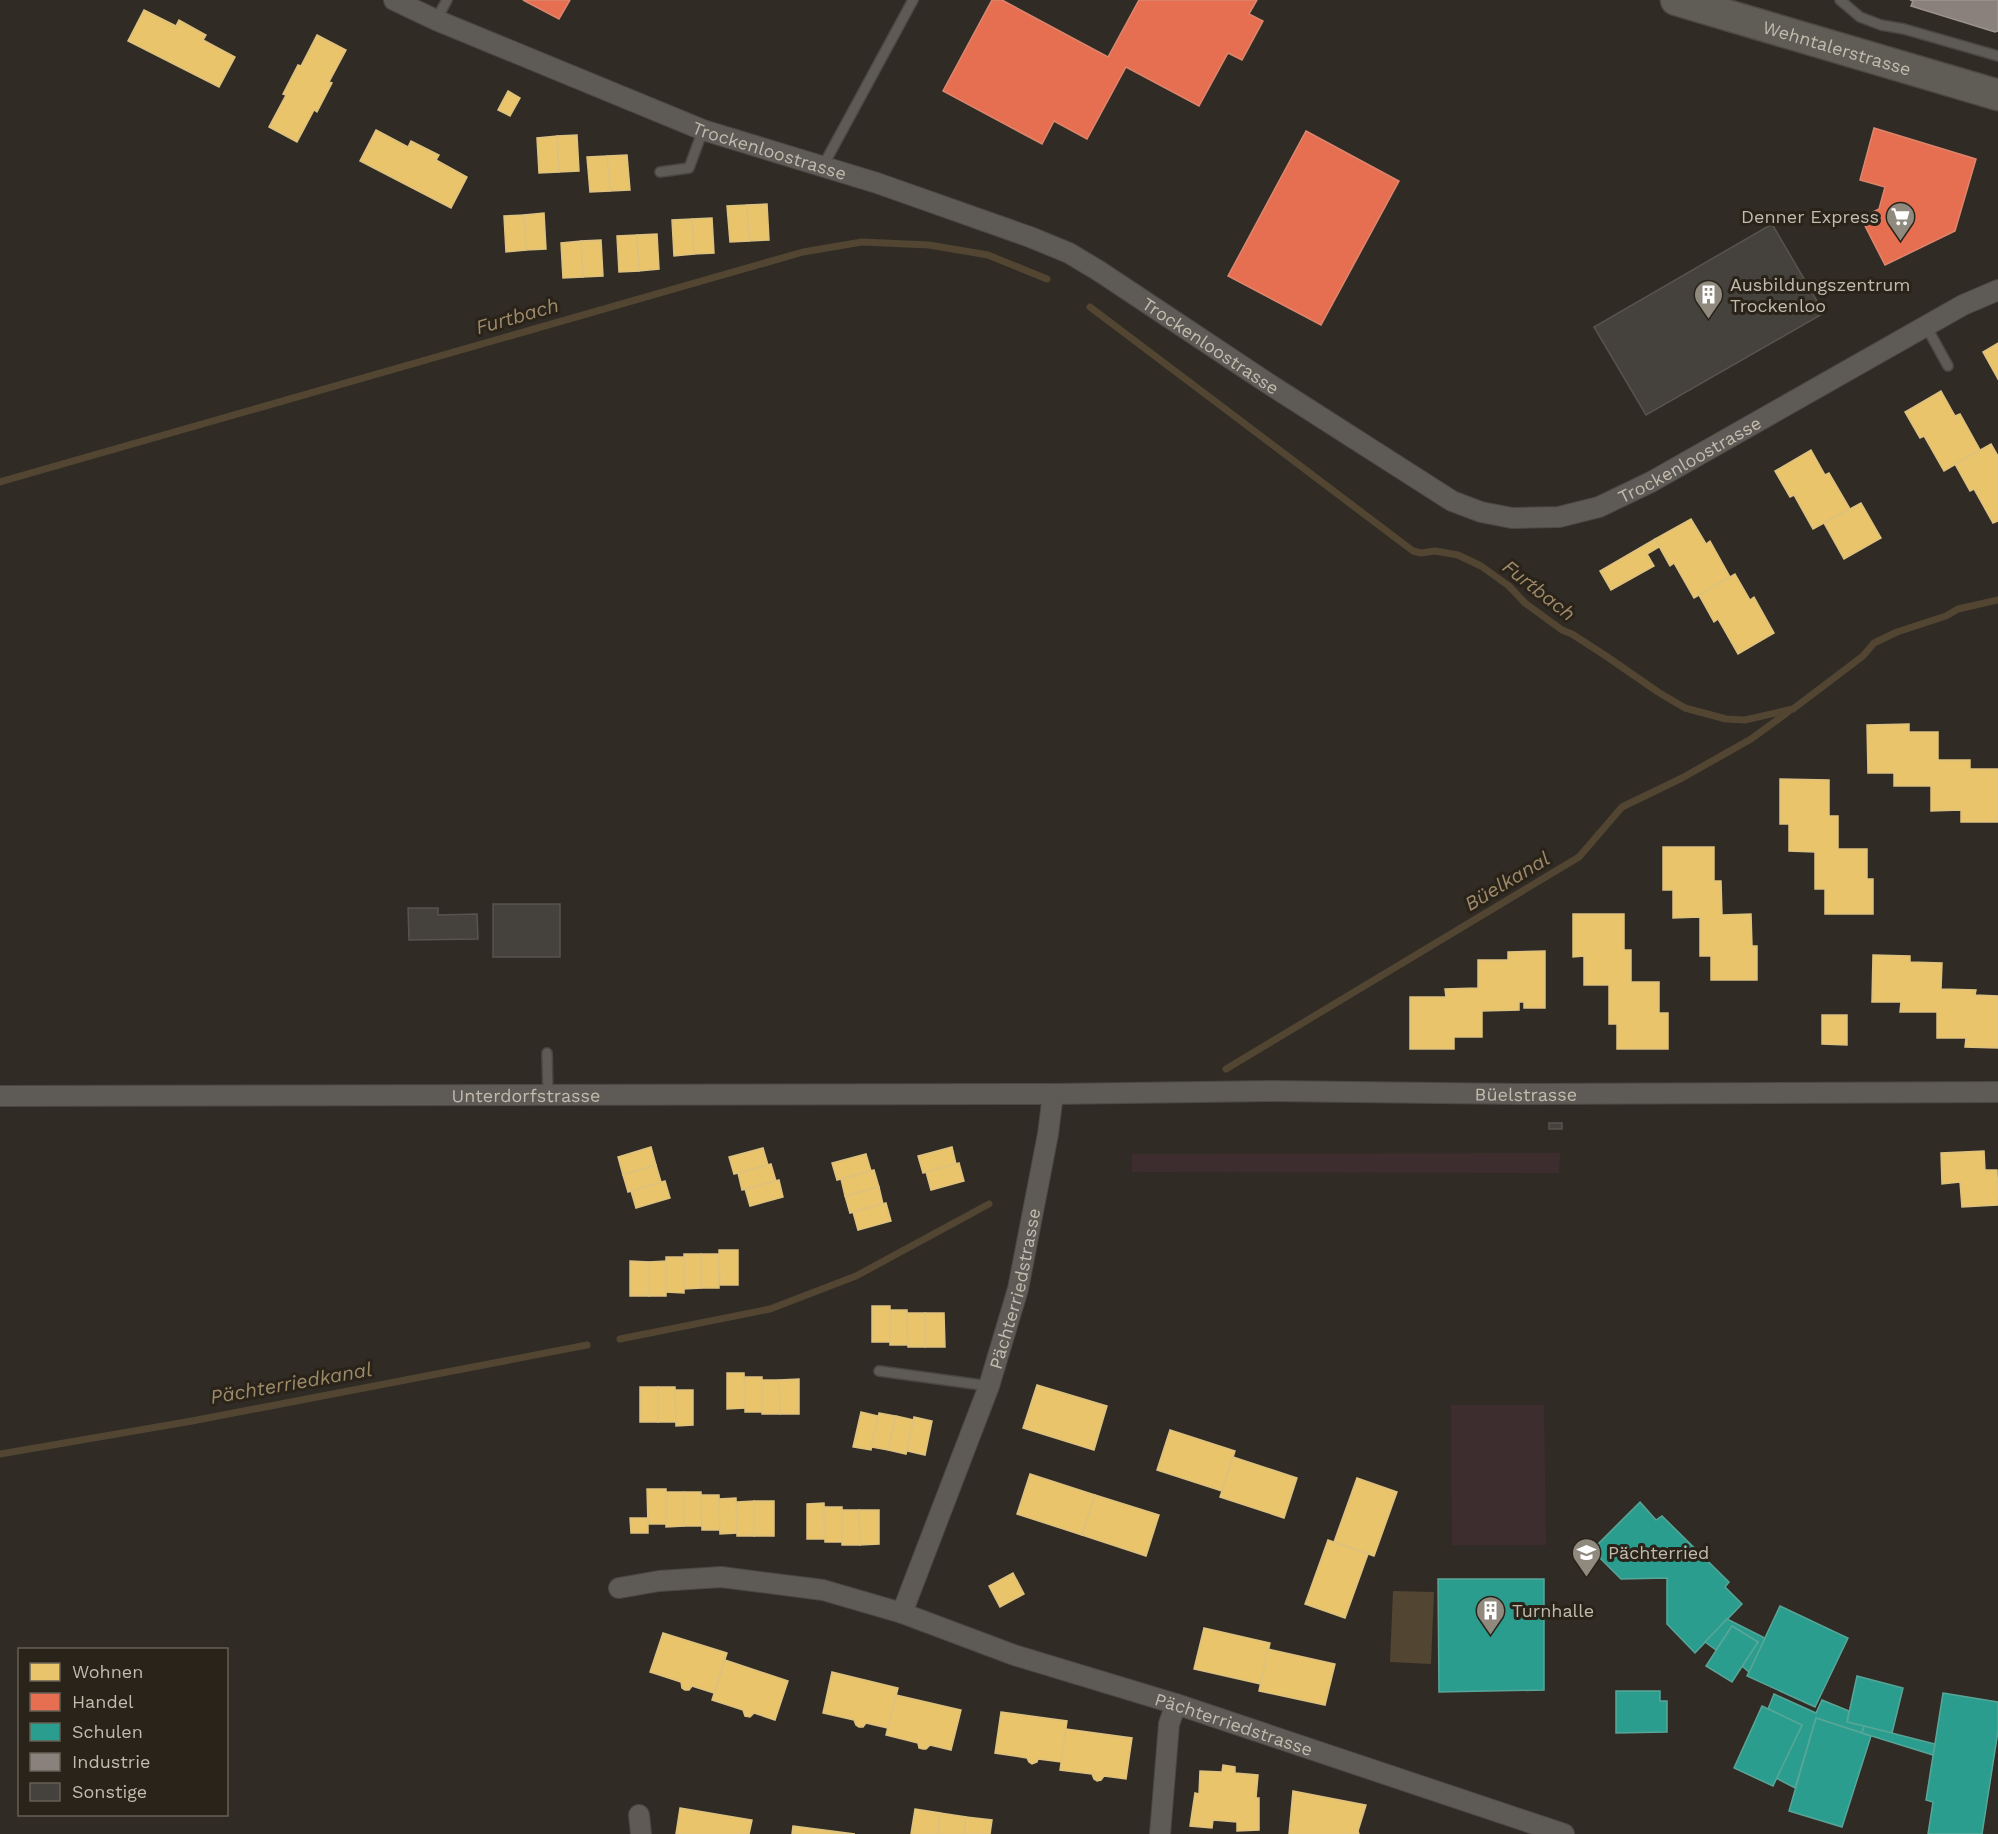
<svg xmlns="http://www.w3.org/2000/svg" width="1998" height="1834" viewBox="0 0 1998 1834" font-family="'Work Sans',sans-serif">
	<rect width="100%" height="100%" fill="#302b25"/>
	<g fill="#3e2d2e">
		<path d="M1560,1153L1559,1173L1132,1172V1154Z"/>
		<path d="M1451,1405H1544L1546,1545H1452Z"/>
	</g>
	<path fill="#524531" d="M1393,1591L1434,1592L1431,1664L1390,1662Z"/>
	<g fill="#e9c46a" stroke="#ddc17e" stroke-width="1.5">
		<path d="M144,10L176,26L179,20L206,35L203,40L235,57L219,87L128,41Z"/>
		<path d="M317,35L346,50L329,82L332,83L317,112L314,110L297,142L269,127L286,95L283,94L298,65L301,66Z"/>
		<path d="M508,91L520,98L510,116L498,110Z"/>
		<path d="M376,130L408,147L411,141L439,155L436,160L467,177L451,208L360,161Z"/>
		<path d="M577,135L579,171L559,172L557,136Z"/>
		<path d="M557,136L559,172L539,173L537,138Z"/>
		<path d="M627,155L630,190L610,191L607,156Z"/>
		<path d="M607,156L610,191L590,192L587,157Z"/>
		<path d="M767,204L769,240L749,241L747,205Z"/>
		<path d="M747,205L749,241L730,242L727,206Z"/>
		<path d="M544,213L546,249L526,250L524,215Z"/>
		<path d="M524,215L526,250L506,252L504,216Z"/>
		<path d="M712,218L714,253L694,254L692,219Z"/>
		<path d="M692,219L694,254L674,256L672,220Z"/>
		<path d="M657,234L659,269L639,271L637,235Z"/>
		<path d="M637,235L639,271L619,272L617,236Z"/>
		<path d="M601,240L603,276L583,277L581,241Z"/>
		<path d="M581,241L583,277L563,278L561,243Z"/>
		<path d="M1998,343V379L1983,352Z"/>
		<path d="M1941,391L1955,416L1960,414L1980,450L1944,471L1924,436L1920,438L1905,412Z"/>
		<path d="M1991,444L1998,456V521L1993,523L1974,489L1970,491L1955,464Z"/>
		<path d="M1811,450L1825,475L1829,473L1850,509L1813,529L1794,495L1790,497L1775,471Z"/>
		<path d="M1861,503L1881,538L1844,559L1824,523Z"/>
		<path d="M1691,519L1706,544L1710,541L1730,577L1694,598L1674,563L1670,566L1655,539Z"/>
		<path d="M1655,539L1659,547L1647,554L1654,566L1611,590L1600,571Z"/>
		<path d="M1735,574L1750,600L1754,597L1774,633L1738,654L1718,619L1714,622L1699,595Z"/>
		<path d="M1909,724V732H1938V760H1970V769H1998V822H1961V810L1931,811V786H1894V773H1868L1867,725Z"/>
		<path d="M1780,779L1829,780V816H1838V849H1867V879H1873V914H1825V889H1815V852L1789,851V824H1780Z"/>
		<path d="M1663,847H1714V881H1721L1722,915L1751,914L1752,946H1757V980H1711V956H1700V917L1673,918V890H1663Z"/>
		<path d="M1573,914H1624V950H1631V982H1659V1013H1668V1049H1617V1024H1609V985H1584V956L1573,957Z"/>
		<path d="M1545,951V1008H1524V1002H1519V1010L1482,1011V1037H1454V1049H1410V997H1446L1445,989L1478,988V960H1508V952Z"/>
		<path d="M1873,955L1910,956V962L1942,963L1941,989L1976,990L1975,995L1998,996V1048L1965,1047L1966,1038H1937V1012H1900L1901,1002H1872Z"/>
		<path d="M1822,1015H1847V1045L1822,1044Z"/>
		<path d="M651,1147L656,1165L623,1175L618,1157Z"/>
		<path d="M952,1147L956,1164L923,1173L918,1156Z"/>
		<path d="M763,1148L768,1165L734,1174L729,1157Z"/>
		<path d="M1984,1151L1985,1170H1997L1998,1205L1962,1207L1960,1182L1942,1184L1941,1153Z"/>
		<path d="M866,1154L871,1171L837,1180L832,1163Z"/>
		<path d="M959,1163L964,1181L931,1190L926,1172Z"/>
		<path d="M771,1164L776,1181L742,1190L738,1173Z"/>
		<path d="M656,1165L661,1182L628,1192L623,1175Z"/>
		<path d="M874,1170L879,1187L845,1196L841,1179Z"/>
		<path d="M779,1180L783,1197L750,1206L745,1189Z"/>
		<path d="M665,1181L670,1198L636,1208L631,1191Z"/>
		<path d="M879,1187L883,1204L850,1213L845,1196Z"/>
		<path d="M886,1203L891,1221L858,1230L853,1212Z"/>
		<path d="M719,1250H738V1285H720Z"/>
		<path d="M684,1254H701V1288L684,1289Z"/>
		<rect x="701" y="1254" width="18" height="34"/>
		<path d="M666,1257H684V1293L666,1292Z"/>
		<path d="M630,1261L649,1262V1296H630Z"/>
		<path d="M666,1261V1296H649V1262Z"/>
		<rect x="872" y="1306" width="18" height="36"/>
		<path d="M890,1310H907L908,1345H890Z"/>
		<path d="M907,1313H925V1347H908Z"/>
		<path d="M925,1313H944L945,1347H925Z"/>
		<path d="M727,1373H744L745,1408L727,1409Z"/>
		<rect x="745" y="1377" width="17" height="35"/>
		<path d="M799,1379V1414H780L779,1380Z"/>
		<path d="M762,1380H779L780,1414H762Z"/>
		<path d="M1037,1385L1107,1406L1094,1450L1023,1428Z"/>
		<rect x="640" y="1387" width="18" height="35"/>
		<path d="M658,1387H675L676,1422H658Z"/>
		<path d="M675,1390H693V1425L676,1426Z"/>
		<path d="M861,1412L878,1416L871,1450L853,1447Z"/>
		<path d="M879,1413L896,1416L888,1450L871,1447Z"/>
		<path d="M896,1416L914,1420L906,1454L888,1450Z"/>
		<path d="M914,1417L932,1421L925,1455L907,1451Z"/>
		<path d="M1170,1430L1235,1451L1222,1491L1157,1470Z"/>
		<path d="M1233,1457L1297,1478L1284,1518L1220,1497Z"/>
		<path d="M1030,1474L1095,1495L1082,1535L1017,1514Z"/>
		<path d="M1357,1478L1397,1492L1374,1556L1334,1542Z"/>
		<path d="M647,1489H666V1524H648Z"/>
		<path d="M666,1492H684V1526L666,1527Z"/>
		<path d="M684,1492H701L702,1526H684Z"/>
		<path d="M701,1495H719L720,1530H702Z"/>
		<path d="M1095,1495L1159,1515L1146,1556L1082,1535Z"/>
		<path d="M736,1498L737,1533L720,1534L719,1499Z"/>
		<path d="M754,1501V1536H737V1502Z"/>
		<rect x="754" y="1501" width="20" height="35"/>
		<path d="M824,1503L825,1539H807V1504Z"/>
		<path d="M824,1507H842V1542H825Z"/>
		<path d="M842,1510H859L860,1545H842Z"/>
		<path d="M859,1510H879V1544L860,1545Z"/>
		<path d="M630,1518H648V1533H631Z"/>
		<path d="M1328,1540L1368,1554L1345,1618L1305,1604Z"/>
		<path d="M1013,1573L1024,1594L1000,1607L989,1586Z"/>
		<path d="M1204,1628L1270,1643L1261,1684L1194,1669Z"/>
		<path d="M663,1633L727,1653L714,1693L692,1686L689,1690H685L682,1688L681,1682L650,1672Z"/>
		<path d="M1268,1649L1335,1664L1325,1705L1259,1691Z"/>
		<path d="M725,1660L788,1681L775,1720L754,1713L750,1717L745,1716L743,1710L712,1700Z"/>
		<path d="M832,1672L898,1688L888,1728L866,1723L863,1727H859L856,1725L854,1720L823,1713Z"/>
		<path d="M896,1695L961,1710L951,1750L930,1745L926,1749H923L919,1748L918,1743L886,1735Z"/>
		<path d="M1001,1712L1067,1721L1061,1762L1038,1759L1037,1762L1032,1764L1029,1762L1027,1758L995,1753Z"/>
		<path d="M1066,1729L1132,1738L1126,1779L1104,1776L1101,1780L1097,1781L1094,1779L1092,1774L1060,1770Z"/>
		<path d="M1223,1765L1235,1767V1773L1258,1775L1256,1798H1259V1830L1237,1831V1822L1213,1820L1212,1828L1190,1826L1195,1793L1199,1794L1200,1771L1222,1772Z"/>
		<path d="M1293,1791L1366,1805L1358,1831L1359,1834H1289Z"/>
		<path d="M680,1808L752,1820L749,1834H676Z"/>
		<path d="M915,1809L940,1813L938,1834H911Z"/>
		<path d="M940,1813L966,1817L964,1834H938Z"/>
		<path d="M966,1817L992,1820L990,1834H964Z"/>
		<path d="M793,1826L855,1834H792Z"/>
	</g>
	<g fill="#e76f51" stroke="#dc866d" stroke-width="1.5">
		<path d="M523,0H570L559,19Z"/>
		<path d="M992,0H1002L1108,57L1139,0H1257L1249,14L1263,21L1242,60L1228,53L1199,106L1126,67L1087,139L1054,121L1042,144L943,91Z"/>
		<path d="M1874,128L1976,159L1955,231L1885,265L1861,218L1879,209L1885,187L1860,180Z"/>
		<path d="M1306,131L1399,181L1321,325L1228,276Z"/>
	</g>
	<g fill="#2a9d8f" stroke="#58a698" stroke-width="1.5">
		<path d="M1640,1502L1656,1520L1662,1516L1729,1582L1725,1587L1742,1604L1695,1653L1667,1624V1578L1621,1579L1592,1550Z"/>
		<path d="M1438,1579H1544V1690L1439,1692Z"/>
		<path d="M1780,1606L1848,1638L1815,1707L1747,1676Z"/>
		<path d="M1727,1619L1765,1638L1749,1672L1742,1666L1758,1642L1732,1626L1716,1650L1705,1642Z"/>
		<path d="M1732,1626L1758,1642L1732,1682L1706,1666Z"/>
		<path d="M1857,1676L1903,1688L1892,1733L1847,1722Z"/>
		<path d="M1616,1691H1660V1701H1667V1732L1616,1733Z"/>
		<path d="M1943,1693L1998,1702V1731L1982,1834H1928L1933,1802L1926,1800Z"/>
		<path d="M1774,1694L1816,1713L1822,1700L1849,1711L1847,1722L1864,1726L1862,1733L1816,1718L1795,1788L1776,1778L1802,1725L1768,1709Z"/>
		<path d="M1762,1706L1802,1725L1773,1786L1734,1768Z"/>
		<path d="M1816,1718L1871,1736L1842,1827L1789,1811Z"/>
		<path d="M1864,1726L1935,1744L1933,1755L1862,1733Z"/>
	</g>
	<path fill="#8a817c" stroke="#9b928b" stroke-width="1.5" d="M1910,0H1998V31L1995,32L1911,6L1913,1Z"/>
	<g fill="none" stroke-linecap="round" stroke-linejoin="round">
		<g stroke="#524531" stroke-width="7">
			<path d="M1090,307L1413,551L1421,553L1435,551L1458,555L1481,566L1509,586L1525,603L1562,630L1572,634L1606,656L1658,692L1685,708L1726,719L1745,720L1793,709L1863,656L1874,643L1897,632L1946,616L1958,609L1998,600"/>
			<path d="M0,482L803,252L862,242L929,245L988,255L1047,279"/>
			<path d="M1226,1069L1579,857L1622,807L1682,778L1751,739L1788,712"/>
			<path d="M620,1339L770,1309L856,1276L989,1204"/>
			<path d="M0,1454L192,1421L587,1345"/>
		</g>
	</g>
	<g fill="#45413c" stroke="#58534c" stroke-width="1.5">
		<path d="M1772,224L1824,313L1646,415L1594,327Z"/>
		<rect x="493" y="904" width="67" height="53"/>
		<path d="M408,908H438V915L477,914L478,939L409,940Z"/>
		<rect x="1549" y="1123" width="13" height="6"/>
	</g>
	<g fill="none" stroke-linecap="round" stroke-linejoin="round">
		<defs>
			<g id="lane">
				<path d="M1840,0L1860,17L1881,25L1904,29L1998,56"/>
				<path d="M436,20L447,0"/>
				<path d="M823,166L913,0"/>
				<path d="M660,172L689,168L703,130"/>
				<path d="M1926,326L1948,366"/>
				<path d="M547,1053L548,1095"/>
				<path d="M879,1371L989,1386"/>
			</g>
			<g id="street">
				<path id="s1" d="M394,0L436,20L703,130L877,183L1030,237L1069,253L1099,271L1269,384L1452,501L1481,512L1512,518L1559,517L1599,507L1651,482L1963,305L1998,290"/>
				<path id="s2" d="M0,1096L1053,1094L1271,1091L1521,1094L1998,1092"/>
				<path id="s3" d="M619,1588L659,1581L721,1577L823,1590L902,1613L1014,1655L1176,1704L1564,1834"/>
				<path id="s4" d="M902,1613L989,1386L1018,1289L1048,1134L1053,1094"/>
				<path d="M639,1815L641,1834"/>
				<path d="M1160,1834L1169,1724L1176,1704"/>
			</g>
			<g id="primary">
				<path id="s5" d="M1676,0L1998,95"/>
			</g>
		</defs>
		<use href="#lane" stroke="#4b4742" stroke-width="12"/>
		<use href="#street" stroke="#4b4742" stroke-width="22"/>
		<use href="#primary" stroke="#4d4842" stroke-width="33"/>
		<use href="#lane" stroke="#5e5a55" stroke-width="9"/>
		<use href="#street" stroke="#5e5a55" stroke-width="20"/>
		<use href="#primary" stroke="#605d57" stroke-width="30"/>
	</g>
	<defs>
		<symbol id="supermarket-pin" viewBox="-11 -11 22 30"><path d="M0 17L-7.5 6A9.5 9.5 0 1 1 7.5 6Z" fill="#8f897e" stroke="#29231a"/><path d="M-6-5.5h2.5l.6 2H6L4.5 2H-2.5L-4.4-4H-6ZM-1.5 3.2a1.3 1.3 0 1 0 .1 0ZM3 3.2a1.3 1.3 0 1 0 .1 0Z" fill="#fff"/></symbol>
		<symbol id="building-pin" viewBox="-11 -11 22 30"><path d="M0 17L-7.5 6A9.5 9.5 0 1 1 7.5 6Z" fill="#8f897e" stroke="#29231a"/><path d="M-4-6H4V6H1V3H-1V6H-4ZM-2.5-4.3h1.7v1.8h-1.7ZM.8-4.3h1.7v1.8H.8ZM-2.5-1h1.7V.8h-1.7ZM.8-1h1.7V.8H.8Z" fill="#fff"/></symbol>
		<symbol id="school-pin" viewBox="-11 -11 22 30"><path d="M0 17L-7.5 6A9.5 9.5 0 1 1 7.5 6Z" fill="#8f897e" stroke="#29231a"/><path d="M0-5L7-2L0 1L-7-2ZM-4 1L0 2.5L4 1V4Q0 6-4 4Z" fill="#fff"/></symbol>
	</defs>
	<g fill-rule="evenodd">
		<use href="#supermarket-pin" x="1884" y="200" width="33" height="45"/>
		<use href="#building-pin" x="1692" y="278" width="33" height="45"/>
		<use href="#school-pin" x="1570" y="1536" width="33" height="45"/>
		<use href="#building-pin" x="1474" y="1594" width="33" height="45"/>
	</g>
	<g text-anchor="middle" dominant-baseline="central" stroke-width="6" stroke-linejoin="round" paint-order="stroke">
		<g font-size="18" fill="#c2bbae" stroke="#29231a">
			<text stroke="none"><textPath href="#s5" startOffset="168">Wehntalerstrasse</textPath></text>
			<text stroke="none"><textPath href="#s1" startOffset="405">Trockenloostrasse</textPath></text>
			<text stroke="none"><textPath href="#s1" startOffset="891">Trockenloostrasse</textPath></text>
			<text stroke="none"><textPath href="#s1" startOffset="1431">Trockenloostrasse</textPath></text>
			<text stroke="none"><textPath href="#s2" startOffset="1526">Büelstrasse</textPath></text>
			<text stroke="none"><textPath href="#s2" startOffset="526">Unterdorfstrasse</textPath></text>
			<text stroke="none"><textPath href="#s4" startOffset="344">Pächterriedstrasse</textPath></text>
			<text stroke="none"><textPath href="#s3" startOffset="638">Pächterriedstrasse</textPath></text>
		</g>
		<g font-size="18" fill="#c2bbae" stroke="#29231a" text-anchor="start">
			<text x="1879" y="216" text-anchor="end">Denner Express</text>
			<text x="1730" y="284">Ausbildungszentrum<tspan x="1730" dy="21">Trockenloo</tspan></text>
			<text x="1608" y="1552">Pächterried</text>
			<text x="1512" y="1610">Turnhalle</text>
		</g>
		<g font-size="20" font-style="italic" fill="#9e8a69" stroke="#29231a">
			<text transform="translate(517 316) rotate(-16)">Furtbach</text>
			<text transform="translate(1539 590) rotate(38)">Furtbach</text>
			<text transform="translate(1507 881) rotate(-31)">Büelkanal</text>
			<text transform="translate(291 1383) rotate(-10)">Pächterriedkanal</text>
		</g>
	</g>
	<rect x="18" y="1648" width="210" height="168" fill="#29231a" stroke="#666055" stroke-width="1.5"/>
	<rect x="30" y="1663" width="30" height="18" fill="#e9c46a" stroke="#666055" stroke-width="1.5"/>
	<text x="72" y="1678" font-size="18" fill="#c2bbae">Wohnen</text>
	<rect x="30" y="1693" width="30" height="18" fill="#e76f51" stroke="#666055" stroke-width="1.5"/>
	<text x="72" y="1708" font-size="18" fill="#c2bbae">Handel</text>
	<rect x="30" y="1723" width="30" height="18" fill="#2a9d8f" stroke="#666055" stroke-width="1.5"/>
	<text x="72" y="1738" font-size="18" fill="#c2bbae">Schulen</text>
	<rect x="30" y="1753" width="30" height="18" fill="#8a817c" stroke="#666055" stroke-width="1.5"/>
	<text x="72" y="1768" font-size="18" fill="#c2bbae">Industrie</text>
	<rect x="30" y="1783" width="30" height="18" fill="#45413c" stroke="#666055" stroke-width="1.5"/>
	<text x="72" y="1798" font-size="18" fill="#c2bbae">Sonstige</text>
</svg>
